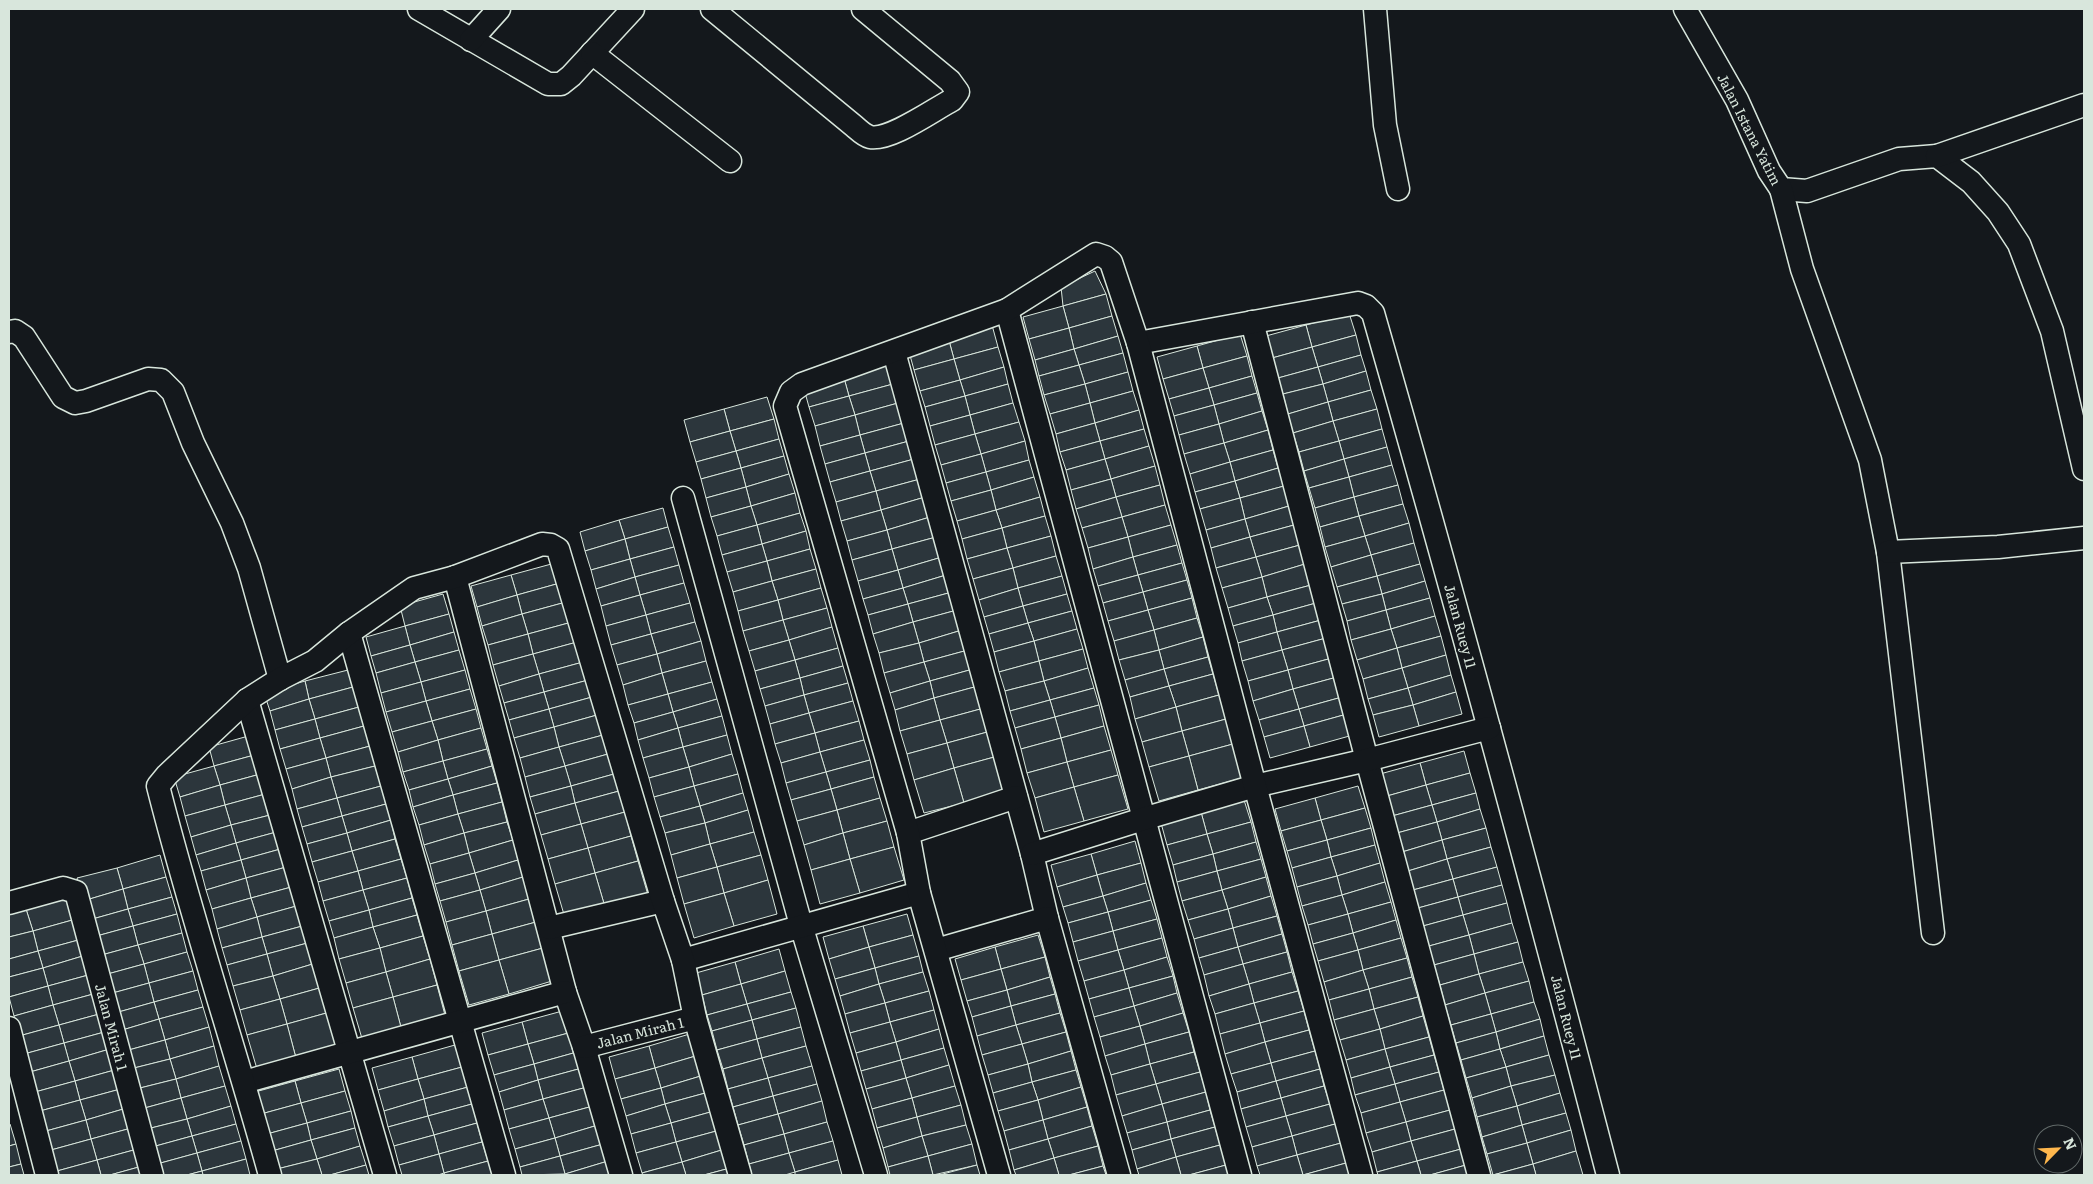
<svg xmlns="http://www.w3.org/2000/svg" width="2093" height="1184" viewBox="0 0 2093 1184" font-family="Literata,serif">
	<rect width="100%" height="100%" fill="#14181c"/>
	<g fill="#2c363c" stroke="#d8e6dc">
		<path d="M1095,271L1106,294L1063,306L1061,287Z"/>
		<path d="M1106,294L1112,316L1069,328L1063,306Z"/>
		<path d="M1063,306L1069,328L1029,339L1023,317Z"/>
		<path d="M1349,313L1356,335L1312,347L1306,325Z"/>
		<path d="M1112,316L1118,336L1074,349L1069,328Z"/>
		<path d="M992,325L998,347L954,359L948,337Z"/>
		<path d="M1306,325L1312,347L1272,358L1266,336Z"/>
		<path d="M1069,328L1074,349L1035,360L1029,339Z"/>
		<path d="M1240,334L1247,356L1203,368L1197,346Z"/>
		<path d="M1356,335L1361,355L1318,367L1312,347Z"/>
		<path d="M1118,336L1123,353L1079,365L1074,349Z"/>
		<path d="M948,337L954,359L914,370L908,348Z"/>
		<path d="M1197,346L1203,368L1163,379L1157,357Z"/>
		<path d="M998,347L1004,367L960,380L954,359Z"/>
		<path d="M1312,347L1318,367L1278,378L1272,358Z"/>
		<path d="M1074,349L1079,365L1039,376L1035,360Z"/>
		<path d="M1123,353L1128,372L1085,384L1079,365Z"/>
		<path d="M1361,355L1366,371L1323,384L1318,367Z"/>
		<path d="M1247,356L1252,376L1209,388L1203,368Z"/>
		<path d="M954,359L960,380L920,391L914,370Z"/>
		<path d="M888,365L893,384L849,396L844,378Z"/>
		<path d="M1079,365L1085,384L1044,395L1039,376Z"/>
		<path d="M1004,367L1008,384L965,396L960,380Z"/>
		<path d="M1318,367L1323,384L1283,394L1278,378Z"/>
		<path d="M1203,368L1209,388L1169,399L1163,379Z"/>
		<path d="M1366,371L1371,390L1328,402L1323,384Z"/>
		<path d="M1128,372L1133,391L1090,403L1085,384Z"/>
		<path d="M1252,376L1257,393L1214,405L1209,388Z"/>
		<path d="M844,378L849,396L809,407L804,389Z"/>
		<path d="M960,380L965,396L925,407L920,391Z"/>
		<path d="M893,384L898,403L855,415L849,396Z"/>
		<path d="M1008,384L1013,403L970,415L965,396Z"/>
		<path d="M1085,384L1090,403L1050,414L1044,395Z"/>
		<path d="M1323,384L1328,402L1288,414L1283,394Z"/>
		<path d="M1209,388L1214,405L1174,416L1169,399Z"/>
		<path d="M1371,390L1377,409L1333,421L1328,402Z"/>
		<path d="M1133,391L1139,410L1095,423L1090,403Z"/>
		<path d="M1257,393L1262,411L1219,424L1214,405Z"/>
		<path d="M849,396L855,415L815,426L809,407Z"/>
		<path d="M965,396L970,415L930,426L925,407Z"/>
		<path d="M767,397L774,419L730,431L724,409Z"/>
		<path d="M1328,402L1333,421L1293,433L1288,414Z"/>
		<path d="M898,403L904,423L860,435L855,415Z"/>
		<path d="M1013,403L1019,422L975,434L970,415Z"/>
		<path d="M1090,403L1095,423L1056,434L1050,414Z"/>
		<path d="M1214,405L1219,424L1179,435L1174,416Z"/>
		<path d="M724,409L730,431L690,442L684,420Z"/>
		<path d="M1377,409L1382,429L1339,441L1333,421Z"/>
		<path d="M1139,410L1144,429L1100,441L1095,423Z"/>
		<path d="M1262,411L1268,430L1224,443L1219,424Z"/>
		<path d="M855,415L860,435L820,446L815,426Z"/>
		<path d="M970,415L975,434L935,445L930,426Z"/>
		<path d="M774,419L779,439L736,451L730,431Z"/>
		<path d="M1333,421L1339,441L1299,452L1293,433Z"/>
		<path d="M1019,422L1025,441L981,454L975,434Z"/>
		<path d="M904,423L909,441L865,453L860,435Z"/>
		<path d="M1095,423L1100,441L1060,452L1056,434Z"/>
		<path d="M1219,424L1224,443L1184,454L1179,435Z"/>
		<path d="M1144,429L1149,446L1105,459L1100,441Z"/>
		<path d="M1382,429L1387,447L1344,459L1339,441Z"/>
		<path d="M1268,430L1273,450L1230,462L1224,443Z"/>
		<path d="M730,431L736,451L696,462L690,442Z"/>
		<path d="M975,434L981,454L941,465L935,445Z"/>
		<path d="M860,435L865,453L825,464L820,446Z"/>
		<path d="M779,439L784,456L741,468L736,451Z"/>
		<path d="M909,441L914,459L870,471L865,453Z"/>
		<path d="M1025,441L1029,460L986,472L981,454Z"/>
		<path d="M1100,441L1105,459L1066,470L1060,452Z"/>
		<path d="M1339,441L1344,459L1304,471L1299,452Z"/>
		<path d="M1224,443L1230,462L1190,474L1184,454Z"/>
		<path d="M1149,446L1155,466L1111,479L1105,459Z"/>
		<path d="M1387,447L1392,465L1349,477L1344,459Z"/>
		<path d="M1273,450L1278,468L1235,481L1230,462Z"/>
		<path d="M736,451L741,468L701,479L696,462Z"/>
		<path d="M865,453L870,471L830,482L825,464Z"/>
		<path d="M981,454L986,472L946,483L941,465Z"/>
		<path d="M784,456L789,474L746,487L741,468Z"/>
		<path d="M914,459L920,479L876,491L870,471Z"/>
		<path d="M1105,459L1111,479L1071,490L1066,470Z"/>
		<path d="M1344,459L1349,477L1309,488L1304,471Z"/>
		<path d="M1029,460L1034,477L991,490L986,472Z"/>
		<path d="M1230,462L1235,481L1195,492L1190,474Z"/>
		<path d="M1392,465L1398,485L1354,497L1349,477Z"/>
		<path d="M1155,466L1160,485L1116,497L1111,479Z"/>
		<path d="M741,468L746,487L706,498L701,479Z"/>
		<path d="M1278,468L1284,486L1240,498L1235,481Z"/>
		<path d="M870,471L876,491L836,502L830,482Z"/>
		<path d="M986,472L991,490L951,501L946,483Z"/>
		<path d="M789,474L795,493L751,506L746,487Z"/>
		<path d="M1034,477L1040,497L996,510L991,490Z"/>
		<path d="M1349,477L1354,497L1315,508L1309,488Z"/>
		<path d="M920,479L925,497L881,510L876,491Z"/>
		<path d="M1111,479L1116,497L1076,509L1071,490Z"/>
		<path d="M1235,481L1240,498L1200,509L1195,492Z"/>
		<path d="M1160,485L1165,505L1122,517L1116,497Z"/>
		<path d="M1398,485L1403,504L1359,516L1354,497Z"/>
		<path d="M1284,486L1289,506L1245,519L1240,498Z"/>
		<path d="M746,487L751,506L711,517L706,498Z"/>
		<path d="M991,490L996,510L957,521L951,501Z"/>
		<path d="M876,491L881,510L841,521L836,502Z"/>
		<path d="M795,493L800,513L757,525L751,506Z"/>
		<path d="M925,497L930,517L887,530L881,510Z"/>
		<path d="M1040,497L1045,516L1002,528L996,510Z"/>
		<path d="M1116,497L1122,517L1082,528L1076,509Z"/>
		<path d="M1354,497L1359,516L1320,527L1315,508Z"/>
		<path d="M1240,498L1245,519L1206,530L1200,509Z"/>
		<path d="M1403,504L1409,523L1365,536L1359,516Z"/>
		<path d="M1165,505L1171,525L1128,537L1122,517Z"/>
		<path d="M751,506L757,525L717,536L711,517Z"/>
		<path d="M1289,506L1294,525L1250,537L1245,519Z"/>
		<path d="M663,508L668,527L625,539L619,520Z"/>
		<path d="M881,510L887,530L847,541L841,521Z"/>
		<path d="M996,510L1002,528L962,539L957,521Z"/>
		<path d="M800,513L806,531L762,544L757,525Z"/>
		<path d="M1045,516L1051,536L1007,548L1002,528Z"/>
		<path d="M1359,516L1365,536L1325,547L1320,527Z"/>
		<path d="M930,517L936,537L892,549L887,530Z"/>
		<path d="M1122,517L1128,537L1088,548L1082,528Z"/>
		<path d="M1245,519L1250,537L1211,548L1206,530Z"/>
		<path d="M619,520L625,539L585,551L580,532Z"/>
		<path d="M1409,523L1414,543L1371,555L1365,536Z"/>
		<path d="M757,525L762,544L722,555L717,536Z"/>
		<path d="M1171,525L1177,545L1133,557L1128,537Z"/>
		<path d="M1294,525L1300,545L1256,557L1250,537Z"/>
		<path d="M668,527L674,547L630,559L625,539Z"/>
		<path d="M1002,528L1007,548L967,559L962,539Z"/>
		<path d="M887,530L892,549L852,560L847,541Z"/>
		<path d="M806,531L810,549L767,561L762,544Z"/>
		<path d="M1051,536L1056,556L1013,568L1007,548Z"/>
		<path d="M1365,536L1371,555L1331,567L1325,547Z"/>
		<path d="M936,537L942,557L898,570L892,549Z"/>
		<path d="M1128,537L1133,557L1093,569L1088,548Z"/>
		<path d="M1250,537L1256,557L1216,568L1211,548Z"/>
		<path d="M625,539L630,559L591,570L585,551Z"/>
		<path d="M1414,543L1420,564L1377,576L1371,555Z"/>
		<path d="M762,544L767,561L727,572L722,555Z"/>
		<path d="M1177,545L1182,563L1138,575L1133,557Z"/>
		<path d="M1300,545L1305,564L1262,577L1256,557Z"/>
		<path d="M674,547L679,565L635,577L630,559Z"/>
		<path d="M1007,548L1013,568L973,579L967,559Z"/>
		<path d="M810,549L816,569L772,581L767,561Z"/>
		<path d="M892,549L898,570L858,581L852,560Z"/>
		<path d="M1371,555L1377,576L1337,587L1331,567Z"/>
		<path d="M1056,556L1062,576L1018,588L1013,568Z"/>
		<path d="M942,557L946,575L903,588L898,570Z"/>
		<path d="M1133,557L1138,575L1098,586L1093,569Z"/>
		<path d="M1256,557L1262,577L1222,588L1216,568Z"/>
		<path d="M630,559L635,577L596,589L591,570Z"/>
		<path d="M767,561L772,581L733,592L727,572Z"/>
		<path d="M555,563L560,583L517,595L511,575Z"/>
		<path d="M1182,563L1187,580L1143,592L1138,575Z"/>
		<path d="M1305,564L1311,585L1267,597L1262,577Z"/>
		<path d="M1420,564L1425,581L1382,594L1377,576Z"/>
		<path d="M679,565L684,583L640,595L635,577Z"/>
		<path d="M1013,568L1018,588L979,600L973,579Z"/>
		<path d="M816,569L821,588L778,600L772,581Z"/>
		<path d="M898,570L903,588L863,599L858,581Z"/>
		<path d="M511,575L517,595L477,607L471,586Z"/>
		<path d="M946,575L952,592L908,604L903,588Z"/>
		<path d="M1138,575L1143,592L1103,603L1098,586Z"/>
		<path d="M1062,576L1067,594L1023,606L1018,588Z"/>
		<path d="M1377,576L1382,594L1342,604L1337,587Z"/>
		<path d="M635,577L640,595L601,606L596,589Z"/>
		<path d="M1262,577L1267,597L1228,608L1222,588Z"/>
		<path d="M1187,580L1192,598L1148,610L1143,592Z"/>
		<path d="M772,581L778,600L738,611L733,592Z"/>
		<path d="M1425,581L1430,598L1386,610L1382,594Z"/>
		<path d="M560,583L566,602L522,614L517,595Z"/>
		<path d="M684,583L690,603L646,615L640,595Z"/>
		<path d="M1311,585L1316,603L1273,615L1267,597Z"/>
		<path d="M821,588L827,608L783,620L778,600Z"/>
		<path d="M903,588L908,604L868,615L863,599Z"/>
		<path d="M1018,588L1023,606L984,617L979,600Z"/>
		<path d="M952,592L957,610L913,622L908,604Z"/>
		<path d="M1143,592L1148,610L1108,621L1103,603Z"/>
		<path d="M443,594L449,614L405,626L400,606Z"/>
		<path d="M1067,594L1072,611L1028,623L1023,606Z"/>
		<path d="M1382,594L1386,610L1347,621L1342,604Z"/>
		<path d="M517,595L522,614L482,626L477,607Z"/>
		<path d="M640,595L646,615L606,626L601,606Z"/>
		<path d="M1267,597L1273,615L1233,626L1228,608Z"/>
		<path d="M1192,598L1197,618L1154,630L1148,610Z"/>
		<path d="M1430,598L1435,616L1391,629L1386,610Z"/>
		<path d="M778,600L783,620L743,631L738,611Z"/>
		<path d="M566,602L572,622L528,634L522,614Z"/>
		<path d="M690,603L695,622L651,634L646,615Z"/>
		<path d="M1316,603L1321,620L1277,632L1273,615Z"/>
		<path d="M908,604L913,622L873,634L868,615Z"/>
		<path d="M1023,606L1028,623L989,634L984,617Z"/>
		<path d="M827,608L832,627L789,640L783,620Z"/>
		<path d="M957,610L962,630L919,643L913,622Z"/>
		<path d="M1148,610L1154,630L1114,641L1108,621Z"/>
		<path d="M1386,610L1391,629L1351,640L1347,621Z"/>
		<path d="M1072,611L1077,629L1034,641L1028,623Z"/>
		<path d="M449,614L454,632L410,645L405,626Z"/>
		<path d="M522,614L528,634L488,645L482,626Z"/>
		<path d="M646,615L651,634L611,645L606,626Z"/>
		<path d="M1273,615L1277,632L1238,643L1233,626Z"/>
		<path d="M1435,616L1441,636L1397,648L1391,629Z"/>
		<path d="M1197,618L1203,637L1159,650L1154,630Z"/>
		<path d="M783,620L789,640L749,651L743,631Z"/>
		<path d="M1321,620L1326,638L1282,650L1277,632Z"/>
		<path d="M572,622L577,642L533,654L528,634Z"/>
		<path d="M695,622L701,641L657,654L651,634Z"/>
		<path d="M913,622L919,643L879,653L873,634Z"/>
		<path d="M1028,623L1034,641L994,652L989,634Z"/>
		<path d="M405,626L410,645L371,656L366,637Z"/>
		<path d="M832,627L838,648L795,660L789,640Z"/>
		<path d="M1077,629L1083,649L1039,661L1034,641Z"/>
		<path d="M1391,629L1397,648L1357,660L1351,640Z"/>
		<path d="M962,630L968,650L924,662L919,643Z"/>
		<path d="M1154,630L1159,650L1119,660L1114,641Z"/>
		<path d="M454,632L459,650L415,662L410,645Z"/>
		<path d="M1277,632L1282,650L1242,661L1238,643Z"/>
		<path d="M528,634L533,654L493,665L488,645Z"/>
		<path d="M651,634L657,654L617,665L611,645Z"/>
		<path d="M1441,636L1446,655L1402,668L1397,648Z"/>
		<path d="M1203,637L1208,657L1164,669L1159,650Z"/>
		<path d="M1326,638L1332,658L1288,670L1282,650Z"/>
		<path d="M789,640L795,660L755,671L749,651Z"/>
		<path d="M701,641L706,661L662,673L657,654Z"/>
		<path d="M1034,641L1039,661L999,672L994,652Z"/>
		<path d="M577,642L583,662L539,674L533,654Z"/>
		<path d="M919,643L924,662L884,673L879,653Z"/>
		<path d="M410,645L415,662L376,673L371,656Z"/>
		<path d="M838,648L843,666L800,678L795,660Z"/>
		<path d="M1397,648L1402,668L1363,679L1357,660Z"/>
		<path d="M1083,649L1088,668L1044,681L1039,661Z"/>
		<path d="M459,650L465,670L421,682L415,662Z"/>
		<path d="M968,650L973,669L930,681L924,662Z"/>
		<path d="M1159,650L1164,669L1125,680L1119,660Z"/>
		<path d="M1282,650L1288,670L1248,681L1242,661Z"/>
		<path d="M533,654L539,674L499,686L493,665Z"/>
		<path d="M657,654L662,673L623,685L617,665Z"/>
		<path d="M1446,655L1451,675L1408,688L1402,668Z"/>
		<path d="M1208,657L1213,674L1169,686L1164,669Z"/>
		<path d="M1332,658L1337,677L1293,689L1288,670Z"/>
		<path d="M795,660L800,678L760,689L755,671Z"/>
		<path d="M706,661L712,682L668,694L662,673Z"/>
		<path d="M1039,661L1044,681L1005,691L999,672Z"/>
		<path d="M415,662L421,682L381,693L376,673Z"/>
		<path d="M583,662L588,680L544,692L539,674Z"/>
		<path d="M924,662L930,681L890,693L884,673Z"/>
		<path d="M843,666L848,683L804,695L800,678Z"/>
		<path d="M1088,668L1094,688L1050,700L1044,681Z"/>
		<path d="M1402,668L1408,688L1368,699L1363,679Z"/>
		<path d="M973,669L978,686L934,698L930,681Z"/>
		<path d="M1164,669L1169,686L1130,697L1125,680Z"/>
		<path d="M348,670L353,687L309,699L305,681Z"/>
		<path d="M465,670L470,689L426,701L421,682Z"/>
		<path d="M1288,670L1293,689L1253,701L1248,681Z"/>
		<path d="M662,673L668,694L628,705L623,685Z"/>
		<path d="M539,674L544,692L504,703L499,686Z"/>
		<path d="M1213,674L1219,695L1176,707L1169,686Z"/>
		<path d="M1451,675L1456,692L1413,705L1408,688Z"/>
		<path d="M1337,677L1342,697L1299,709L1293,689Z"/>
		<path d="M800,678L804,695L765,706L760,689Z"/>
		<path d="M588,680L592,697L549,709L544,692Z"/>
		<path d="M305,681L309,699L270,711L264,693Z"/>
		<path d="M930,681L934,698L895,710L890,693Z"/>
		<path d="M1044,681L1050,700L1010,711L1005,691Z"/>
		<path d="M421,682L426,701L386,712L381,693Z"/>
		<path d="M712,682L717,699L673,712L668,694Z"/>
		<path d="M848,683L853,701L809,713L804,695Z"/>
		<path d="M978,686L984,708L940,720L934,698Z"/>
		<path d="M1169,686L1176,707L1135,719L1130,697Z"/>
		<path d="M353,687L359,707L315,719L309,699Z"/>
		<path d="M1094,688L1099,705L1055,717L1050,700Z"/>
		<path d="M1408,688L1413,705L1373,715L1368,699Z"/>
		<path d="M470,689L476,709L432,721L426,701Z"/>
		<path d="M1293,689L1299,709L1259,720L1253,701Z"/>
		<path d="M544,692L549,709L509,720L504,703Z"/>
		<path d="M1456,692L1462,714L1419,726L1413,705Z"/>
		<path d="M668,694L673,712L634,723L628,705Z"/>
		<path d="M804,695L809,713L770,724L765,706Z"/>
		<path d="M1219,695L1226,719L1182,731L1176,707Z"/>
		<path d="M592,697L597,715L554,727L549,709Z"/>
		<path d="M1342,697L1347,714L1304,726L1299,709Z"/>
		<path d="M934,698L940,720L900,731L895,710Z"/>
		<path d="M309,699L315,719L275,730L270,711Z"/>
		<path d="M717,699L722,716L678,728L673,712Z"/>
		<path d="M1050,700L1055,717L1015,728L1010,711Z"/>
		<path d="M426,701L432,721L392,732L386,712Z"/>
		<path d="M853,701L859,721L815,733L809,713Z"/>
		<path d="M1099,705L1104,726L1061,738L1055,717Z"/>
		<path d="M1413,705L1419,726L1379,737L1373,715Z"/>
		<path d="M359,707L364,726L320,738L315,719Z"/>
		<path d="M1176,707L1182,731L1142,742L1135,719Z"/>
		<path d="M984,708L991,731L947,743L940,720Z"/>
		<path d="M476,709L481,728L438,740L432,721Z"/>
		<path d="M549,709L554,727L514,738L509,720Z"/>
		<path d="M1299,709L1304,726L1264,737L1259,720Z"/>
		<path d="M673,712L678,728L638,740L634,723Z"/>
		<path d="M809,713L815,733L775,744L770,724Z"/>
		<path d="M1347,714L1353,735L1310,747L1304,726Z"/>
		<path d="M597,715L603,735L559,747L554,727Z"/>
		<path d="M722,716L727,735L683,747L678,728Z"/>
		<path d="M1055,717L1061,738L1021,749L1015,728Z"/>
		<path d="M315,719L320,738L280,749L275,730Z"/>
		<path d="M1226,719L1233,744L1189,756L1182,731Z"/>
		<path d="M940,720L947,743L907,754L900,731Z"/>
		<path d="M432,721L438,740L398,752L392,732Z"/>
		<path d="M859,721L864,740L820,752L815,733Z"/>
		<path d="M364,726L370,746L326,758L320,738Z"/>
		<path d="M1104,726L1111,750L1067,762L1061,738Z"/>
		<path d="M1304,726L1310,747L1270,758L1264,737Z"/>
		<path d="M554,727L559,747L520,758L514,738Z"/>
		<path d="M481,728L487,749L443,761L438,740Z"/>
		<path d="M678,728L683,747L643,758L638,740Z"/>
		<path d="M991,731L998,756L954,768L947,743Z"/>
		<path d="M1182,731L1189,756L1149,767L1142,742Z"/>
		<path d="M815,733L820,752L781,763L775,744Z"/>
		<path d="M252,735L258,754L214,766L209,747Z"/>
		<path d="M603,735L608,754L565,766L559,747Z"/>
		<path d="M727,735L732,754L689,767L683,747Z"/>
		<path d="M320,738L326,758L286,769L280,749Z"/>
		<path d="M1061,738L1067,762L1027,773L1021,749Z"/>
		<path d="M438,740L443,761L403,772L398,752Z"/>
		<path d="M864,740L870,760L826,772L820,752Z"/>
		<path d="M947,743L954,768L914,780L907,754Z"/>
		<path d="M1233,744L1242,778L1198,790L1189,756Z"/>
		<path d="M370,746L375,766L331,777L326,758Z"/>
		<path d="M559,747L565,766L525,777L520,758Z"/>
		<path d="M683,747L689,767L649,778L643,758Z"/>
		<path d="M487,749L492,766L448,779L443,761Z"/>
		<path d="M1111,750L1118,775L1074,787L1067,762Z"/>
		<path d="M1464,751L1470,773L1426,785L1420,763Z"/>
		<path d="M820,752L826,772L786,783L781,763Z"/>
		<path d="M258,754L264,773L220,785L214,766Z"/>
		<path d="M608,754L614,774L571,786L565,766Z"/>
		<path d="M732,754L738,774L694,786L689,767Z"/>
		<path d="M998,756L1007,790L964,803L954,768Z"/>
		<path d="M1189,756L1198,790L1159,801L1149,767Z"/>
		<path d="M326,758L331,777L292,789L286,769Z"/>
		<path d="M870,760L874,777L831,789L826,772Z"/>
		<path d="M443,761L448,779L409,790L403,772Z"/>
		<path d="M1067,762L1074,787L1035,798L1027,773Z"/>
		<path d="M1420,763L1426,785L1387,796L1380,774Z"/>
		<path d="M214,766L220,785L180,797L174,777Z"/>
		<path d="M375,766L381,786L337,798L331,777Z"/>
		<path d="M492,766L497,783L453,795L448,779Z"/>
		<path d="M565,766L571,786L530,797L525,777Z"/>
		<path d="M689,767L694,786L654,797L649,778Z"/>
		<path d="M954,768L964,803L924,813L914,780Z"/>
		<path d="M826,772L831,789L791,800L786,783Z"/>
		<path d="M264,773L269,793L225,805L220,785Z"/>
		<path d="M1470,773L1476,793L1432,805L1426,785Z"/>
		<path d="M614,774L619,791L575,803L571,786Z"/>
		<path d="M738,774L743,793L700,806L694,786Z"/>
		<path d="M1118,775L1128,809L1084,821L1074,787Z"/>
		<path d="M331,777L337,798L297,809L292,789Z"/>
		<path d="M874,777L880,798L837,810L831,789Z"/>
		<path d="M448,779L453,795L413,807L409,790Z"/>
		<path d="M497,783L502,802L458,814L453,795Z"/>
		<path d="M220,785L225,805L185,816L180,797Z"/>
		<path d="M1426,785L1432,805L1392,816L1387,796Z"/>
		<path d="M381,786L386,804L342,816L337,798Z"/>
		<path d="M571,786L575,803L535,814L530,797Z"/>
		<path d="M694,786L700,806L660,817L654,797Z"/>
		<path d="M1358,786L1365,808L1321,820L1315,798Z"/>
		<path d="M1074,787L1084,821L1044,832L1035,798Z"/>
		<path d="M831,789L837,810L797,821L791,800Z"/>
		<path d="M619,791L625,812L581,824L575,803Z"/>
		<path d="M269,793L274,814L231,825L225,805Z"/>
		<path d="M743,793L748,810L705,823L700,806Z"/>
		<path d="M1476,793L1480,809L1437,822L1432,805Z"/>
		<path d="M453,795L458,814L419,825L413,807Z"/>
		<path d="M337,798L342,816L302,827L297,809Z"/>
		<path d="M880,798L887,821L843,833L837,810Z"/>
		<path d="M1315,798L1321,820L1281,831L1275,809Z"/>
		<path d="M1244,800L1251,822L1207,834L1201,812Z"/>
		<path d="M502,802L507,822L464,833L458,814Z"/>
		<path d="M575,803L581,824L541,835L535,814Z"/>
		<path d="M386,804L391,820L347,833L342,816Z"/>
		<path d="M225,805L231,825L191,837L185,816Z"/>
		<path d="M1432,805L1437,822L1397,833L1392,816Z"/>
		<path d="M700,806L705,823L665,833L660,817Z"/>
		<path d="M1365,808L1371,828L1327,840L1321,820Z"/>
		<path d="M1480,809L1486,828L1442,840L1437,822Z"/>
		<path d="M748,810L754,832L710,844L705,823Z"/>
		<path d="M837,810L843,833L804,845L797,821Z"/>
		<path d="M625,812L631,836L588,848L581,824Z"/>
		<path d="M1201,812L1207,834L1167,845L1161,823Z"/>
		<path d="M274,814L280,831L236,843L231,825Z"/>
		<path d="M458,814L464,833L424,845L419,825Z"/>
		<path d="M342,816L347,833L307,844L302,827Z"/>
		<path d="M391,820L395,839L352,851L347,833Z"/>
		<path d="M1321,820L1327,840L1287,851L1281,831Z"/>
		<path d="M887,821L894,847L850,859L843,833Z"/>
		<path d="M507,822L513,840L469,853L464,833Z"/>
		<path d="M1251,822L1256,842L1213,854L1207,834Z"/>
		<path d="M1437,822L1442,840L1402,852L1397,833Z"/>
		<path d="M705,823L710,844L671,855L665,833Z"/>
		<path d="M581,824L588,848L548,859L541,835Z"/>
		<path d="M231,825L236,843L196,855L191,837Z"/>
		<path d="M1371,828L1375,845L1331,857L1327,840Z"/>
		<path d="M1486,828L1491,847L1447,859L1442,840Z"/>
		<path d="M280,831L284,848L241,860L236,843Z"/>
		<path d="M754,832L761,855L717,867L710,844Z"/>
		<path d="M347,833L352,851L312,862L307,844Z"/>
		<path d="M464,833L469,853L430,864L424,845Z"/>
		<path d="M843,833L850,859L811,870L804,845Z"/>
		<path d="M1207,834L1213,854L1173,865L1167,845Z"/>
		<path d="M631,836L638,861L595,873L588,848Z"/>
		<path d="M395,839L401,859L358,871L352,851Z"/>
		<path d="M513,840L518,860L475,873L469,853Z"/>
		<path d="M1327,840L1331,857L1292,868L1287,851Z"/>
		<path d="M1442,840L1447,859L1408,871L1402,852Z"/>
		<path d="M1135,841L1141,863L1097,875L1091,854Z"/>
		<path d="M1256,842L1261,859L1217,871L1213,854Z"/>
		<path d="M236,843L241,860L201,871L196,855Z"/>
		<path d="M710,844L717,867L677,878L671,855Z"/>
		<path d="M1375,845L1380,863L1337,876L1331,857Z"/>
		<path d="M894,847L904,880L860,893L850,859Z"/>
		<path d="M1491,847L1497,867L1453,879L1447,859Z"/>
		<path d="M284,848L290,866L246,878L241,860Z"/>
		<path d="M588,848L595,873L555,884L548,859Z"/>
		<path d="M352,851L358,871L318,882L312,862Z"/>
		<path d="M469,853L475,873L435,884L430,864Z"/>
		<path d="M1091,854L1097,875L1057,887L1051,865Z"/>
		<path d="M1213,854L1217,871L1177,882L1173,865Z"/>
		<path d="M160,855L166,877L123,889L117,868Z"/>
		<path d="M761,855L768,880L724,893L717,867Z"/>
		<path d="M1331,857L1337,876L1297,887L1292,868Z"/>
		<path d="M401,859L407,878L363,890L358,871Z"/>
		<path d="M850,859L860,893L820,904L811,870Z"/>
		<path d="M1261,859L1266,877L1222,890L1217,871Z"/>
		<path d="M1447,859L1453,879L1413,890L1408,871Z"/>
		<path d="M241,860L246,878L206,890L201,871Z"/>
		<path d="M518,860L523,877L480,890L475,873Z"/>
		<path d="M638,861L648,895L605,907L595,873Z"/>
		<path d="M1141,863L1146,883L1103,896L1097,875Z"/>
		<path d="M1380,863L1385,882L1342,895L1337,876Z"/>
		<path d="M290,866L295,886L251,898L246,878Z"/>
		<path d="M717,867L724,893L684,904L677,878Z"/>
		<path d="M1497,867L1502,885L1458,897L1453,879Z"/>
		<path d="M117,868L123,889L83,901L77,878Z"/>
		<path d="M358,871L363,890L323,901L318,882Z"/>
		<path d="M1217,871L1222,890L1182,901L1177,882Z"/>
		<path d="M475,873L480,890L440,901L435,884Z"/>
		<path d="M595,873L605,907L565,918L555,884Z"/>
		<path d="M1097,875L1103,896L1063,907L1057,887Z"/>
		<path d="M1337,876L1342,895L1302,906L1297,887Z"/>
		<path d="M166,877L172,897L128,909L123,889Z"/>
		<path d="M523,877L529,899L486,911L480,890Z"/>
		<path d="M1266,877L1271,896L1228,909L1222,890Z"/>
		<path d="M246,878L251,898L212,909L206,890Z"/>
		<path d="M407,878L412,898L369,910L363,890Z"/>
		<path d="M1453,879L1458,897L1418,908L1413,890Z"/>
		<path d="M768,880L777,914L734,926L724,893Z"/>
		<path d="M1385,882L1391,902L1348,914L1342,895Z"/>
		<path d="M1146,883L1151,900L1108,912L1103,896Z"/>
		<path d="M1502,885L1507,903L1463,915L1458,897Z"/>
		<path d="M295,886L300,905L257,917L251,898Z"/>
		<path d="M123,889L128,909L89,920L83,901Z"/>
		<path d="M363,890L369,910L329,921L323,901Z"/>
		<path d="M480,890L486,911L446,922L440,901Z"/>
		<path d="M1222,890L1228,909L1188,920L1182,901Z"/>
		<path d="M724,893L734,926L694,938L684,904Z"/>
		<path d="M1342,895L1348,914L1308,925L1302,906Z"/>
		<path d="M1103,896L1108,912L1068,923L1063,907Z"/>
		<path d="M1271,896L1277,916L1233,928L1228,909Z"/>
		<path d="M70,897L76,919L33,931L26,909Z"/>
		<path d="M172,897L177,914L133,926L128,909Z"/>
		<path d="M1458,897L1463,915L1423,926L1418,908Z"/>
		<path d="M251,898L257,917L217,929L212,909Z"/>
		<path d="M412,898L417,915L373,927L369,910Z"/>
		<path d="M529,899L536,922L492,934L486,911Z"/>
		<path d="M1151,900L1157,919L1113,931L1108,912Z"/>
		<path d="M1391,902L1396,920L1353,933L1348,914Z"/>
		<path d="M1507,903L1512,923L1469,935L1463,915Z"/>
		<path d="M300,905L306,925L262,937L257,917Z"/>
		<path d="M26,909L33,931L9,937V914Z"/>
		<path d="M128,909L133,926L93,937L89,920Z"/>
		<path d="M1228,909L1233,928L1194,939L1188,920Z"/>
		<path d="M369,910L373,927L334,938L329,921Z"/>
		<path d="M486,911L492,934L452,945L446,922Z"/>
		<path d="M1108,912L1113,931L1073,942L1068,923Z"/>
		<path d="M177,914L182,933L138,945L133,926Z"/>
		<path d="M907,914L913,935L869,947L863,926Z"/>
		<path d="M1348,914L1353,933L1313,944L1308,925Z"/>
		<path d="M417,915L423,936L380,948L373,927Z"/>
		<path d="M1463,915L1469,935L1429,946L1423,926Z"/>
		<path d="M1277,916L1282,934L1238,947L1233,928Z"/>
		<path d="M257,917L262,937L222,948L217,929Z"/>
		<path d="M76,919L82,939L38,951L33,931Z"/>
		<path d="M1157,919L1162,938L1118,950L1113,931Z"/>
		<path d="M1396,920L1401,938L1358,950L1353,933Z"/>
		<path d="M536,922L543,948L499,960L492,934Z"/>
		<path d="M1512,923L1518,942L1474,954L1469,935Z"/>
		<path d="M306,925L311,942L267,954L262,937Z"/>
		<path d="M133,926L138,945L98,956L93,937Z"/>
		<path d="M863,926L869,947L829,959L823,937Z"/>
		<path d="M373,927L380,948L339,959L334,938Z"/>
		<path d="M1233,928L1238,947L1199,958L1194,939Z"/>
		<path d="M33,931L38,951L9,959V937Z"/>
		<path d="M1113,931L1118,950L1078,961L1073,942Z"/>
		<path d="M182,933L187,952L144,964L138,945Z"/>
		<path d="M1353,933L1358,950L1318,961L1313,944Z"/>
		<path d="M492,934L499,960L459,971L452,945Z"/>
		<path d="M1282,934L1287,952L1243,964L1238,947Z"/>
		<path d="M913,935L919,956L875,968L869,947Z"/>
		<path d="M1038,935L1045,957L1001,969L995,947Z"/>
		<path d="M1469,935L1474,954L1434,965L1429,946Z"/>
		<path d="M423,936L430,959L386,972L380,948Z"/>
		<path d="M262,937L267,954L227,965L222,948Z"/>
		<path d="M1162,938L1167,957L1124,970L1118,950Z"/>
		<path d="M1401,938L1407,958L1363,970L1358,950Z"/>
		<path d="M82,939L86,955L43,968L38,951Z"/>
		<path d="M311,942L316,963L273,976L267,954Z"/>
		<path d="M1518,942L1523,962L1479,974L1474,954Z"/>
		<path d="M138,945L144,964L104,975L98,956Z"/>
		<path d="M869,947L875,968L835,979L829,959Z"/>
		<path d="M995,947L1001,969L961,980L955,959Z"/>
		<path d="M1238,947L1243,964L1204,975L1199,958Z"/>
		<path d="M380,948L386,972L346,983L339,959Z"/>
		<path d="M543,948L552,981L509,994L499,960Z"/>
		<path d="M779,949L785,971L741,984L735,962Z"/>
		<path d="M1118,950L1124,970L1084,981L1078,961Z"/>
		<path d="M1358,950L1363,970L1324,982L1318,961Z"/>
		<path d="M38,951L43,968L9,977V959Z"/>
		<path d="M187,952L193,971L149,983L144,964Z"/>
		<path d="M1287,952L1292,972L1249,984L1243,964Z"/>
		<path d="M267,954L273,976L233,986L227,965Z"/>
		<path d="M1474,954L1479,974L1440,985L1434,965Z"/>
		<path d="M86,955L92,974L48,986L43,968Z"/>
		<path d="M919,956L923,972L879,984L875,968Z"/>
		<path d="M1045,957L1050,977L1007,990L1001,969Z"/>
		<path d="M1167,957L1173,976L1129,988L1124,970Z"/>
		<path d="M1407,958L1412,977L1369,989L1363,970Z"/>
		<path d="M430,959L437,985L393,997L386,972Z"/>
		<path d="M499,960L509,994L469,1005L459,971Z"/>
		<path d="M735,962L741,984L702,995L696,973Z"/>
		<path d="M1523,962L1529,981L1485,993L1479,974Z"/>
		<path d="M316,963L323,987L280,999L273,976Z"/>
		<path d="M144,964L149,983L109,994L104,975Z"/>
		<path d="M1243,964L1249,984L1209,996L1204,975Z"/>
		<path d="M43,968L48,986L9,997V977Z"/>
		<path d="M875,968L879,984L840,996L835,979Z"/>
		<path d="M1001,969L1007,990L967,1001L961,980Z"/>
		<path d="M1124,970L1129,988L1089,999L1084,981Z"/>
		<path d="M1363,970L1369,989L1329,1000L1324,982Z"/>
		<path d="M193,971L198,990L154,1002L149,983Z"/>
		<path d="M785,971L791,992L747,1004L741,984Z"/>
		<path d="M386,972L393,997L353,1008L346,983Z"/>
		<path d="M923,972L929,991L885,1003L879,984Z"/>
		<path d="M1292,972L1298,991L1254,1003L1249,984Z"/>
		<path d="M92,974L97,993L53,1005L48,986Z"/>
		<path d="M1479,974L1485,993L1445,1005L1440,985Z"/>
		<path d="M273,976L280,999L240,1010L233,986Z"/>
		<path d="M1173,976L1177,993L1134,1006L1129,988Z"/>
		<path d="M1050,977L1055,994L1011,1006L1007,990Z"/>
		<path d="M1412,977L1418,997L1374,1009L1369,989Z"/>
		<path d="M1529,981L1534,1002L1491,1014L1485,993Z"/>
		<path d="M149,983L154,1002L115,1013L109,994Z"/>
		<path d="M741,984L747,1004L707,1015L702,995Z"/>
		<path d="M879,984L885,1003L845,1014L840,996Z"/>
		<path d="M1249,984L1254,1003L1215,1014L1209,996Z"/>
		<path d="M437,985L446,1019L402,1031L393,997Z"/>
		<path d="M48,986L53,1005L14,1016L9,997Z"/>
		<path d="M323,987L330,1012L287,1024L280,999Z"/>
		<path d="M1129,988L1134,1006L1094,1017L1089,999Z"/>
		<path d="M1369,989L1374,1009L1334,1020L1329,1000Z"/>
		<path d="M198,990L203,1007L159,1019L154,1002Z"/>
		<path d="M1007,990L1011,1006L972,1017L967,1001Z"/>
		<path d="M929,991L934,1010L890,1022L885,1003Z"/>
		<path d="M1298,991L1304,1011L1260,1023L1254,1003Z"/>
		<path d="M791,992L796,1008L752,1020L747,1004Z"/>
		<path d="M97,993L103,1013L59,1025L53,1005Z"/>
		<path d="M1177,993L1183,1013L1140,1026L1134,1006Z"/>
		<path d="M1485,993L1491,1014L1451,1025L1445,1005Z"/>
		<path d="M1055,994L1060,1013L1016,1025L1011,1006Z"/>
		<path d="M393,997L402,1031L363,1042L353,1008Z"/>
		<path d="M1418,997L1423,1016L1380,1029L1374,1009Z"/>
		<path d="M280,999L287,1024L247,1035L240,1010Z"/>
		<path d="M154,1002L159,1019L119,1031L115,1013Z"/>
		<path d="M1534,1002L1540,1019L1496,1032L1491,1014Z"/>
		<path d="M885,1003L890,1022L850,1033L845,1014Z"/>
		<path d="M1254,1003L1260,1023L1220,1034L1215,1014Z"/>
		<path d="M747,1004L752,1020L712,1031L707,1015Z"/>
		<path d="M53,1005L59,1025L19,1036L14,1016Z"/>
		<path d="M1011,1006L1016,1025L977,1036L972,1017Z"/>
		<path d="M1134,1006L1140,1026L1100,1037L1094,1017Z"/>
		<path d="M203,1007L209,1027L165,1040L159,1019Z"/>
		<path d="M796,1008L801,1027L757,1039L752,1020Z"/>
		<path d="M1374,1009L1380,1029L1340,1040L1334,1020Z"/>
		<path d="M566,1010L572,1032L528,1044L522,1022Z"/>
		<path d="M934,1010L939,1029L896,1042L890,1022Z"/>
		<path d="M1304,1011L1309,1030L1265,1042L1260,1023Z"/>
		<path d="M330,1012L340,1046L296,1058L287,1024Z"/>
		<path d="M103,1013L108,1031L64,1043L59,1025Z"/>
		<path d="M1060,1013L1066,1032L1022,1044L1016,1025Z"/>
		<path d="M1183,1013L1189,1032L1145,1044L1140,1026Z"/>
		<path d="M1491,1014L1496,1032L1456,1043L1451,1025Z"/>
		<path d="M1423,1016L1429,1037L1385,1049L1380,1029Z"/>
		<path d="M159,1019L165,1040L125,1051L119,1031Z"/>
		<path d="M1540,1019L1544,1036L1500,1049L1496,1032Z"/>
		<path d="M752,1020L757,1039L717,1050L712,1031Z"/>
		<path d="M522,1022L528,1044L488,1055L482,1033Z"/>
		<path d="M890,1022L896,1042L856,1053L850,1033Z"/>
		<path d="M1260,1023L1265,1042L1225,1054L1220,1034Z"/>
		<path d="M287,1024L296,1058L257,1069L247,1035Z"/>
		<path d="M59,1025L64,1043L24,1054L19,1036Z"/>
		<path d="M1016,1025L1022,1044L982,1055L977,1036Z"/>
		<path d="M1140,1026L1145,1044L1105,1056L1100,1037Z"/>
		<path d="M209,1027L214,1046L170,1059L165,1040Z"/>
		<path d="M801,1027L806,1046L762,1058L757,1039Z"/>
		<path d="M939,1029L944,1048L901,1060L896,1042Z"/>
		<path d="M1380,1029L1385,1049L1346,1060L1340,1040Z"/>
		<path d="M1309,1030L1315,1051L1271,1063L1265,1042Z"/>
		<path d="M108,1031L113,1048L69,1061L64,1043Z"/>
		<path d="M572,1032L577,1052L534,1064L528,1044Z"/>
		<path d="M1066,1032L1071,1051L1028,1064L1022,1044Z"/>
		<path d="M1189,1032L1194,1052L1150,1064L1145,1044Z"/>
		<path d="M1496,1032L1500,1049L1461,1060L1456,1043Z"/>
		<path d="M693,1033L699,1055L655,1068L649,1046Z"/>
		<path d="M1544,1036L1549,1055L1506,1067L1500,1049Z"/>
		<path d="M1429,1037L1434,1055L1390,1067L1385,1049Z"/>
		<path d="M757,1039L762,1058L723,1069L717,1050Z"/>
		<path d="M165,1040L170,1059L130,1069L125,1051Z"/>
		<path d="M896,1042L901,1060L861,1071L856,1053Z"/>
		<path d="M1265,1042L1271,1063L1231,1074L1225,1054Z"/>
		<path d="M64,1043L69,1061L30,1072L24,1054Z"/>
		<path d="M528,1044L534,1064L494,1075L488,1055Z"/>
		<path d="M1022,1044L1028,1064L988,1075L982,1055Z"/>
		<path d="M1145,1044L1150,1064L1111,1075L1105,1056Z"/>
		<path d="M455,1045L462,1067L418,1079L412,1057Z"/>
		<path d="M214,1046L219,1066L176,1079L170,1059Z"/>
		<path d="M649,1046L655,1068L615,1079L609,1057Z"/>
		<path d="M806,1046L812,1066L768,1078L762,1058Z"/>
		<path d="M113,1048L118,1069L75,1081L69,1061Z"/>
		<path d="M944,1048L949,1065L906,1078L901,1060Z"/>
		<path d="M1385,1049L1390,1067L1351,1078L1346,1060Z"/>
		<path d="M1500,1049L1506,1067L1466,1078L1461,1060Z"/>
		<path d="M1071,1051L1076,1070L1032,1082L1028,1064Z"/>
		<path d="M1315,1051L1320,1069L1276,1081L1271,1063Z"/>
		<path d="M577,1052L582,1068L538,1080L534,1064Z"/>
		<path d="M1194,1052L1200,1072L1156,1084L1150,1064Z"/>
		<path d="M699,1055L704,1075L661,1088L655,1068Z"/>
		<path d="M1434,1055L1439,1072L1395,1084L1390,1067Z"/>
		<path d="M1549,1055L1555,1075L1511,1086L1506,1067Z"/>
		<path d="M412,1057L418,1079L378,1090L372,1068Z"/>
		<path d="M762,1058L768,1078L728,1089L723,1069Z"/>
		<path d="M170,1059L176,1079L136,1089L130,1069Z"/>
		<path d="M901,1060L906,1078L866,1089L861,1071Z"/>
		<path d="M69,1061L75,1081L35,1092L30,1072Z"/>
		<path d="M1271,1063L1276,1081L1237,1092L1231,1074Z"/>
		<path d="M534,1064L538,1080L499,1092L494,1075Z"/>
		<path d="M1028,1064L1032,1082L993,1093L988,1075Z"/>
		<path d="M1150,1064L1156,1084L1116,1095L1111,1075Z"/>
		<path d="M949,1065L955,1086L912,1098L906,1078Z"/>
		<path d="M219,1066L225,1086L181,1098L176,1079Z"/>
		<path d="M812,1066L817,1084L773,1096L768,1078Z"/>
		<path d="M462,1067L468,1087L424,1099L418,1079Z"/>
		<path d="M1390,1067L1395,1084L1355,1095L1351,1078Z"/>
		<path d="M1506,1067L1511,1086L1472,1098L1466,1078Z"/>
		<path d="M582,1068L587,1087L543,1099L538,1080Z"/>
		<path d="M655,1068L661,1088L621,1099L615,1079Z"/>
		<path d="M118,1069L124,1088L80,1100L75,1081Z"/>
		<path d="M339,1069L345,1091L301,1103L295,1081Z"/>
		<path d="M1320,1069L1324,1086L1281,1098L1276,1081Z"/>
		<path d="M1076,1070L1081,1087L1038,1100L1032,1082Z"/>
		<path d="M1200,1072L1206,1092L1162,1104L1156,1084Z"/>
		<path d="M1439,1072L1444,1090L1400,1102L1395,1084Z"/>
		<path d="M704,1075L709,1092L665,1104L661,1088Z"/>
		<path d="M1555,1075L1560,1093L1517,1106L1511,1086Z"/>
		<path d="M768,1078L773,1096L733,1107L728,1089Z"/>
		<path d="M906,1078L912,1098L872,1109L866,1089Z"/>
		<path d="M176,1079L181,1098L141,1109L136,1089Z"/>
		<path d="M418,1079L424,1099L384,1111L378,1090Z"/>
		<path d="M538,1080L543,1099L504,1110L499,1092Z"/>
		<path d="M75,1081L80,1100L40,1111L35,1092Z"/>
		<path d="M295,1081L301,1103L261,1114L255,1092Z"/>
		<path d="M1276,1081L1281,1098L1241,1109L1237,1092Z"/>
		<path d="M1032,1082L1038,1100L998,1111L993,1093Z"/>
		<path d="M817,1084L822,1101L778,1114L773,1096Z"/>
		<path d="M1156,1084L1162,1104L1122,1116L1116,1095Z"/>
		<path d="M1395,1084L1400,1102L1361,1113L1355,1095Z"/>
		<path d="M225,1086L231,1106L187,1119L181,1098Z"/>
		<path d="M955,1086L961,1105L917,1117L912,1098Z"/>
		<path d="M1324,1086L1330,1104L1286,1116L1281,1098Z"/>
		<path d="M1511,1086L1517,1106L1477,1117L1472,1098Z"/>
		<path d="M468,1087L472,1104L428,1116L424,1099Z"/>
		<path d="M587,1087L593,1106L549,1118L543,1099Z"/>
		<path d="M1081,1087L1087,1107L1043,1120L1038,1100Z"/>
		<path d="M124,1088L130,1107L86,1120L80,1100Z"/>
		<path d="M661,1088L665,1104L626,1116L621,1099Z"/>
		<path d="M1444,1090L1450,1110L1406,1122L1400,1102Z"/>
		<path d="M345,1091L351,1111L307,1123L301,1103Z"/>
		<path d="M709,1092L714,1111L671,1123L665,1104Z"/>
		<path d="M1206,1092L1210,1110L1167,1122L1162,1104Z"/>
		<path d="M1560,1093L1566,1113L1522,1125L1517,1106Z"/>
		<path d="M773,1096L778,1114L738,1125L733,1107Z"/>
		<path d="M181,1098L187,1119L147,1129L141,1109Z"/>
		<path d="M912,1098L917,1117L877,1128L872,1109Z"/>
		<path d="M1281,1098L1286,1116L1246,1127L1241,1109Z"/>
		<path d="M424,1099L428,1116L388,1127L384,1111Z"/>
		<path d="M543,1099L549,1118L509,1129L504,1110Z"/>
		<path d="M80,1100L86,1120L46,1131L40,1111Z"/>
		<path d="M1038,1100L1043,1120L1004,1131L998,1111Z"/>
		<path d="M822,1101L827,1122L784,1134L778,1114Z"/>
		<path d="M1400,1102L1406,1122L1366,1133L1361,1113Z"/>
		<path d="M301,1103L307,1123L267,1134L261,1114Z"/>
		<path d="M472,1104L477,1123L434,1135L428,1116Z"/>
		<path d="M665,1104L671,1123L631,1134L626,1116Z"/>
		<path d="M1162,1104L1167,1122L1127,1133L1122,1116Z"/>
		<path d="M1330,1104L1335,1124L1292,1136L1286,1116Z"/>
		<path d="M961,1105L966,1125L922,1136L917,1117Z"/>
		<path d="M231,1106L236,1124L192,1136L187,1119Z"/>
		<path d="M593,1106L598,1125L555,1138L549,1118Z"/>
		<path d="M1517,1106L1522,1125L1482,1137L1477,1117Z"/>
		<path d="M130,1107L135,1127L91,1139L86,1120Z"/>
		<path d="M1087,1107L1092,1126L1048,1139L1043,1120Z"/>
		<path d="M1210,1110L1215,1127L1171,1139L1167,1122Z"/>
		<path d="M1450,1110L1455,1129L1411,1141L1406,1122Z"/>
		<path d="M351,1111L355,1128L311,1140L307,1123Z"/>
		<path d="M714,1111L720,1130L676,1142L671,1123Z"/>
		<path d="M1566,1113L1571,1130L1527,1143L1522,1125Z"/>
		<path d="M778,1114L784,1134L744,1145L738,1125Z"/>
		<path d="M428,1116L434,1135L394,1146L388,1127Z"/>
		<path d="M1286,1116L1292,1136L1252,1147L1246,1127Z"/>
		<path d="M917,1117L922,1136L883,1148L877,1128Z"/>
		<path d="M549,1118L555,1138L515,1149L509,1129Z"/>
		<path d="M187,1119L192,1136L152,1147L147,1129Z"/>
		<path d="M86,1120L91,1139L51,1150L46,1131Z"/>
		<path d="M1043,1120L1048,1139L1009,1150L1004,1131Z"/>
		<path d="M827,1122L833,1141L789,1153L784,1134Z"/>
		<path d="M1167,1122L1171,1139L1132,1150L1127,1133Z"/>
		<path d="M1406,1122L1411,1141L1372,1152L1366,1133Z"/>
		<path d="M307,1123L311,1140L272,1151L267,1134Z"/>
		<path d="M477,1123L482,1142L439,1154L434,1135Z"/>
		<path d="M671,1123L676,1142L636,1153L631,1134Z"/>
		<path d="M10,1124L16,1144L9,1146V1125Z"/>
		<path d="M236,1124L241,1141L197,1153L192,1136Z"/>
		<path d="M1335,1124L1341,1143L1297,1155L1292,1136Z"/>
		<path d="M598,1125L603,1144L560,1156L555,1138Z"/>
		<path d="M966,1125L972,1144L928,1156L922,1136Z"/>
		<path d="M1522,1125L1527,1143L1487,1154L1482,1137Z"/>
		<path d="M1092,1126L1098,1146L1054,1158L1048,1139Z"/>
		<path d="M135,1127L141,1148L97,1160L91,1139Z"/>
		<path d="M1215,1127L1220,1145L1176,1157L1171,1139Z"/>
		<path d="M355,1128L360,1146L317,1159L311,1140Z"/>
		<path d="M1455,1129L1461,1149L1417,1161L1411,1141Z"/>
		<path d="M720,1130L725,1149L682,1162L676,1142Z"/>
		<path d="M1571,1130L1576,1151L1533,1164L1527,1143Z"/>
		<path d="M784,1134L789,1153L749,1164L744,1145Z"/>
		<path d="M434,1135L439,1154L399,1165L394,1146Z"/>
		<path d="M192,1136L197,1153L157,1164L152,1147Z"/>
		<path d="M922,1136L928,1156L888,1167L883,1148Z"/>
		<path d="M1292,1136L1297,1155L1257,1166L1252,1147Z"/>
		<path d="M555,1138L560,1156L520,1167L515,1149Z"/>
		<path d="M91,1139L97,1160L57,1171L51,1150Z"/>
		<path d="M1048,1139L1054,1158L1014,1170L1009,1150Z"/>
		<path d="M1171,1139L1176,1157L1137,1169L1132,1150Z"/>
		<path d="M311,1140L317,1159L277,1169L272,1151Z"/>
		<path d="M241,1141L246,1159L202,1171L197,1153Z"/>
		<path d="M833,1141L838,1160L795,1172L789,1153Z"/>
		<path d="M1411,1141L1417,1161L1377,1172L1372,1152Z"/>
		<path d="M482,1142L488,1161L444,1173L439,1154Z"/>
		<path d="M676,1142L682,1162L642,1173L636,1153Z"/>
		<path d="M1341,1143L1346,1163L1303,1175L1297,1155Z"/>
		<path d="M1527,1143L1533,1164L1493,1175L1487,1154Z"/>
		<path d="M16,1144L21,1164L9,1167V1146Z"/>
		<path d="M603,1144L608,1161L565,1174L560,1156Z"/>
		<path d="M972,1144L977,1165L933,1175L928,1156Z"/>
		<path d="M1220,1145L1226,1165L1189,1175H1181L1176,1157Z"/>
		<path d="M360,1146L366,1165L330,1175H322L317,1159Z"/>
		<path d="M1098,1146L1103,1166L1069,1175H1059L1054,1158Z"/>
		<path d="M141,1148L146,1165L110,1175H101L97,1160Z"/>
		<path d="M725,1149L730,1168L704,1175H686L682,1162Z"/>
		<path d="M1461,1149L1466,1165L1430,1175H1421L1417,1161Z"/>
		<path d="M1576,1151L1583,1175H1536L1533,1164Z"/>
		<path d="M197,1153L202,1171L187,1175H160L157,1164Z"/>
		<path d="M789,1153L795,1172L785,1175H752L749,1164Z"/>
		<path d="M439,1154L444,1173L438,1175H402L399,1165Z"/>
		<path d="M1297,1155L1303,1175H1260L1257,1166Z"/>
		<path d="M560,1156L565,1174L522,1175L520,1167Z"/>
		<path d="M928,1156L933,1175H890L888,1167Z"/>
		<path d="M1176,1157L1181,1175H1139L1137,1169Z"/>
		<path d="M1054,1158L1059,1175H1016L1014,1170Z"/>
		<path d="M246,1159L250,1175H203L202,1171Z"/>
		<path d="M317,1159L322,1175H279L277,1169Z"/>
		<path d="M97,1160L101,1175H59L57,1171Z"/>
		<path d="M838,1160L842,1175H795V1172Z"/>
		<path d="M488,1161L492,1175H445L444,1173Z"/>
		<path d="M608,1161L612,1175H565V1174Z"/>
		<path d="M1417,1161L1421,1175H1378L1377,1172Z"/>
		<path d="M682,1162L686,1175H643L642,1173Z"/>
		<path d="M1346,1163L1350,1175H1303Z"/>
		<path d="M21,1164L24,1175H9V1167Z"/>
		<path d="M1533,1164L1536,1175H1493Z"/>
		<path d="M146,1165L148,1175H110Z"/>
		<path d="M366,1165L369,1175H330Z"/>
		<path d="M977,1165L980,1175H939Z"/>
		<path d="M1226,1165L1229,1175H1189Z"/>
		<path d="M1466,1165L1468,1175H1430Z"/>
		<path d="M1103,1166L1106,1175H1069Z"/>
		<path d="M730,1168L732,1175H704Z"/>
		<path d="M202,1171L203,1175H187Z"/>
	</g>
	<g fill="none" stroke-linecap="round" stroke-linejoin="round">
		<defs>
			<g id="minor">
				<path d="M419,9L548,84H561L571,76L633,9"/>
				<path d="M712,9L854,126C859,130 863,135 870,137C890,141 933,110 952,100L958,92L950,81L863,9"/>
				<path d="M1375,9L1385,125L1398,189"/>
				<path d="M1685,9L1737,100L1769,171L1781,189L1807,191L1899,159L1937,156L1971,182L1998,212L2019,244L2052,331L2084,469"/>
				<path d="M471,40L499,9"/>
				<path d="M592,53L730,161"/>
				<path d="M1937,156L2084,105"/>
				<path d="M1781,189L1802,269L1870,460L1888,552L1933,933"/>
				<path d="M1007,310L1240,1175"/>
				<path d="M1252,322L1367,760L1479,1175"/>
				<path d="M9,332L15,331L24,337L63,397L75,403L86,401L148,379L161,380L173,392L193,443L232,523L249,568L280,679"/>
				<path d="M1138,343L1358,303L1366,306L1373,313C1455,599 1533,887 1608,1175"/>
				<path d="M894,352L1032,854L1047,918L1119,1175"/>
				<path d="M683,498L801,925L876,1175"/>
				<path d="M1888,552L1998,547L2084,538"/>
				<path d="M455,577L565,992L584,1047L621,1175"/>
				<path d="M349,633L504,1175"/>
				<path d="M247,700L385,1175"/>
				<path d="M908,833L1016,797"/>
				<path d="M1032,854L1143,819L1255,786L1367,760L1489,728"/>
				<path d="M9,903L63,888L76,892L152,1175"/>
				<path d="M549,928L663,901"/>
				<path d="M936,950L1047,918"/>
				<path d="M683,960L919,893"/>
				<path d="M9,1028L47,1175"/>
				<path d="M584,1047L695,1018"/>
				<path d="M244,1082L565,992"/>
				<path d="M270,1175C234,1045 191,917 158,786L167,775L247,700L280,679L315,661L349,633L414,588L455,577L542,544L551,545L558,549L663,901L683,960L695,1018L740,1175"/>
				<path d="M999,1175L919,893L908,833L785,406L791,392L802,384L1007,310L1096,254L1105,257L1111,262L1138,343L1255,786L1361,1175"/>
			</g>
		</defs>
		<use href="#minor" stroke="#d8e6dc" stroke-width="25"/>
		<use href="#minor" stroke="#14181c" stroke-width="22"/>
	</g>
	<g text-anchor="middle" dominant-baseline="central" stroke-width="4" stroke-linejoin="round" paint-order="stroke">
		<g font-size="14" fill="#d8e6dc" stroke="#14181c">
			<text transform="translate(1750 129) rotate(63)">Jalan Istana Yatim</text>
			<text transform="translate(1461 626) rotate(75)">Jalan Ruey 11</text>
			<text transform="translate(1567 1017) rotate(76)">Jalan Ruey 11</text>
			<text transform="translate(112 1027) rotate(75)">Jalan Mirah 1</text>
			<text transform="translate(640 1032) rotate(-14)">Jalan Mirah 1</text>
		</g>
	</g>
	<rect width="2093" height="1184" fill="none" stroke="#d8e6dc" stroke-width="20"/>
	<g transform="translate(2058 1149) rotate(66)"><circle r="24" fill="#14181c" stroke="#626a69"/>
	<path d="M0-4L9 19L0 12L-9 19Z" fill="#ffb74d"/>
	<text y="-8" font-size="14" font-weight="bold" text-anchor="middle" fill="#d8e6dc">N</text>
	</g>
</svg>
